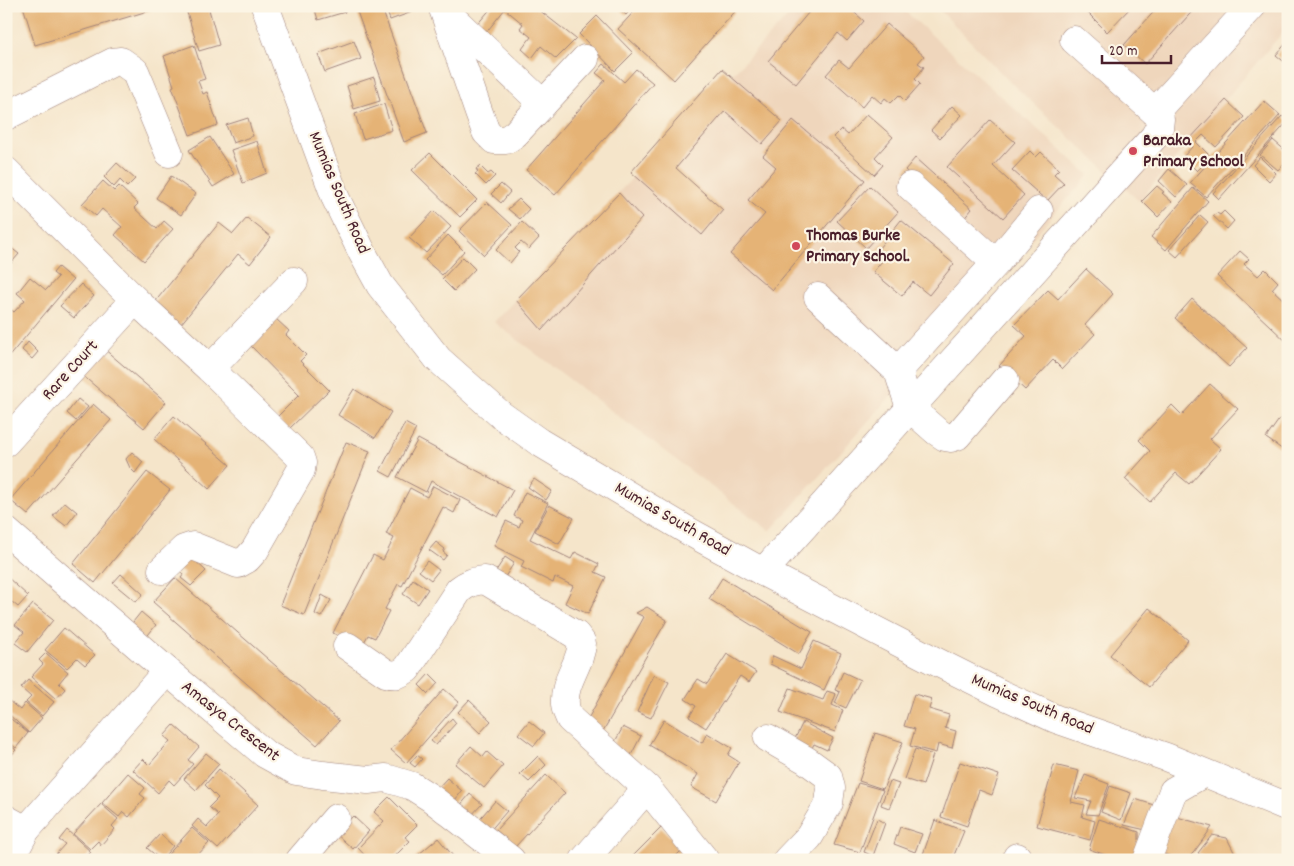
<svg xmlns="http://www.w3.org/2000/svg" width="1294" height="866" viewBox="0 0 1294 866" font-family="Dekko,sans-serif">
	<rect width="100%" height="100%" fill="#fcf5e5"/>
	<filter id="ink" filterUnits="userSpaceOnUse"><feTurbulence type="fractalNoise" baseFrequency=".02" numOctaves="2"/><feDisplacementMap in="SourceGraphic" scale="10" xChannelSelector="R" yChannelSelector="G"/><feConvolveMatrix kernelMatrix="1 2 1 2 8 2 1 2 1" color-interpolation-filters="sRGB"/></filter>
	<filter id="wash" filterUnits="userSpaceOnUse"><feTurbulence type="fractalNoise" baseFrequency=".0096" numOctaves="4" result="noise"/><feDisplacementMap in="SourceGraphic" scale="20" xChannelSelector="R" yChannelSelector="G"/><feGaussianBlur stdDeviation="1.12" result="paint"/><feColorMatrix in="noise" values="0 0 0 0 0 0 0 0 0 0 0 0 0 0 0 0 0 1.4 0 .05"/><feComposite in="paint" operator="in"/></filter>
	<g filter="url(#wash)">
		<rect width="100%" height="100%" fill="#f5e5ca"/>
		<g fill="#efd6bc">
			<path d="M798,6H899L1089,175L770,531L494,322Z"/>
			<path d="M936,6H1288V26L1139,201L1008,80Z"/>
		</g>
		<g id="blocks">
			<g fill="#e5b376">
				<path d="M23,6L48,7H161L35,45Z"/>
				<path d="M185,6H208L219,45L199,51Z"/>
				<path d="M314,6H343L345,12L318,20Z"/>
				<path d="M355,6H381L427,133L404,142Z"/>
				<path d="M385,6H410L412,12L390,20Z"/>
				<path d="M493,6H534L576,39L556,59L541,46L532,58L522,49L531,37L520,28L523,24L505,9L484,35L475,27Z"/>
				<path d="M616,6H634L626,15Z"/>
				<path d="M639,6H740L674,80L618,29Z"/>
				<path d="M814,6H847L864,21L847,41L838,33L796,84L768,61Z"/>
				<path d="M1090,6H1132L1107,32L1086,11Z"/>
				<path d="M1159,6H1197L1145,64L1124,45Z"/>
				<path d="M597,16L633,53L615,71L579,34Z"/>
				<path d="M887,24L924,56L918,63L924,67L915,79L920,84L905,101L899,95L891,103L885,98L881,103L872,95L862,107L826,75L839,60L849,68Z"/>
				<path d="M354,41L361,59L325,72L318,54Z"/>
				<path d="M1288,41V65L1276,55Z"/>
				<path d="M194,45L205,79L198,81L203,94L207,92L218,125L190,135L172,87L174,86L164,56Z"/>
				<path d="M604,64L624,82L636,69L653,83L555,195L526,170L605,80L596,73Z"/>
				<path d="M722,69L782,121L762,144L725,111L676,168L723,210L702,235L631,172Z"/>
				<path d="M374,77L380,101L354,109L347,86Z"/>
				<path d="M1226,100L1244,117L1216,147L1203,135L1196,142L1211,157L1197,171L1183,157L1193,146L1188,141Z"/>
				<path d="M1264,101L1280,115L1206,197L1190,183Z"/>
				<path d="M384,104L392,130L363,139L355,114Z"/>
				<path d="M952,106L962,115L940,138L931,130Z"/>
				<path d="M867,114L893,137L875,157L883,165L874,175L833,137L841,129L848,135Z"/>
				<path d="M1282,116L1288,121L1219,199L1213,193Z"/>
				<path d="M248,118L253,136L233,143L226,125Z"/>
				<path d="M793,120L865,180L772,290L730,254L765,214L748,200L776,167L763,156Z"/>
				<path d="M990,120L1015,142L993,166L1024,195L1003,218L947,167Z"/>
				<path d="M210,137L234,174L213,187L189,150Z"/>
				<path d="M1273,140L1288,153V159L1278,170L1260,155Z"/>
				<path d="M257,141L267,173L243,183L231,150Z"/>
				<path d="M1030,151L1036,157L1041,152L1059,169L1054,174L1064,183L1047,201L1012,170Z"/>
				<path d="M430,153L477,200L460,217L412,170Z"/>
				<path d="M1260,157L1276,173L1269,181L1253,165Z"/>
				<path d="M915,158L972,209L962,221L905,170Z"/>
				<path d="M117,163L135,179L127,187L120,180L114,187L104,177Z"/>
				<path d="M480,166L488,174L491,172L495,176L486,185L475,174L478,172L476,169Z"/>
				<path d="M1169,169L1187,185L1176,197L1159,181Z"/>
				<path d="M171,176L196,194L181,215L156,198Z"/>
				<path d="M103,181L114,191L119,186L138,204L134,208L157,229L164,221L173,229L144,261L115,235L122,227L102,209L96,216L82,204Z"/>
				<path d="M501,184L510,192L501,203L491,194Z"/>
				<path d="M870,186L898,212L866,248L837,221Z"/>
				<path d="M1157,186L1164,192L1162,193L1172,202L1158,217L1142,201Z"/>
				<path d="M1193,188L1208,201L1166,250L1151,237Z"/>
				<path d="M619,193L642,218L542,330L516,300Z"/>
				<path d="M519,199L529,209L520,219L508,209Z"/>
				<path d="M487,202L512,225L484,255L459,231Z"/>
				<path d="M434,211L451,227L426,253L409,238Z"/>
				<path d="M1224,211L1234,221L1227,229L1213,216L1217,213L1220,215Z"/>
				<path d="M1200,215L1208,222L1177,257L1169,250Z"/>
				<path d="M247,218L271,237L250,264L238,254L176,330L150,308L219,223L233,234Z"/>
				<path d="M901,220L954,264L929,295L913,282L902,296L873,272L883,260L875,253Z"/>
				<path d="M522,222L539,238L529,249L521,242L515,248L519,252L510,263L496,250Z"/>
				<path d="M448,235L464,251L442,275L425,260Z"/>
				<path d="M10,247L19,254L6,269V251Z"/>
				<path d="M1240,251L1249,259L1244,264L1258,276L1265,269L1278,282L1272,289L1288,304V343L1217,276Z"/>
				<path d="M463,257L475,269L454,291L442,279Z"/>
				<path d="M58,267L73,280L6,360V306L14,312L25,300L17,293L30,277L46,290L58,277L53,273Z"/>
				<path d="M1086,269L1113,294L1085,325L1095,334L1062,369L1053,360L1025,390L999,366L1026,336L1014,325L1048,290L1058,299Z"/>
				<path d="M81,284L94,296L74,318L60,306Z"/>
				<path d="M1192,299L1247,348L1229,367L1175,318Z"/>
				<path d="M276,319L289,331L286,335L306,355L300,361L329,390L289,429L277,417L299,395L250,345Z"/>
				<path d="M28,342L38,352L32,359L22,350Z"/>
				<path d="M103,348L166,402L144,428L81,374Z"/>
				<path d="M1210,384L1238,409L1210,439L1221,449L1189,484L1176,473L1150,502L1125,479L1150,451L1139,440L1172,405L1182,415Z"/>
				<path d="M354,389L391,412L375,438L338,415Z"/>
				<path d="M78,399L88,407L76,421L67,413Z"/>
				<path d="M93,404L111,420L28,515L10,500Z"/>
				<path d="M1288,407V450L1286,452L1266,438Z"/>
				<path d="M174,416L230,465L209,489L154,439Z"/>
				<path d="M405,423L416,429L391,477L380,471Z"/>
				<path d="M418,439L513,490L498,517L431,481L426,492L397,477Z"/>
				<path d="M346,442L370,451L304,615L280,605Z"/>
				<path d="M132,452L143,462L135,473L130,468L126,459Z"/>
				<path d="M147,472L170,490L95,583L73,564Z"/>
				<path d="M534,479L552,491L546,500L528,487Z"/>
				<path d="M433,486L460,500L454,513L443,507L402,586L398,584L385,609L389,611L375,638L368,635L361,648L333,633L373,555L383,560L394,538L386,534L410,488L427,497Z"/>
				<path d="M525,492L548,503L530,539L571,559L575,552L599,564L595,572L606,577L588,614L565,603L573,586L555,577L553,583L521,567L524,561L494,546L506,521L519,527L522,520L514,516Z"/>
				<path d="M65,502L77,512L66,526L53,516Z"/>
				<path d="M549,505L574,518L559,544L535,531Z"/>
				<path d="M436,542L445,549L443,552L447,555L443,560L429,550Z"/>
				<path d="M190,556L206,571L191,586L181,578L184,574L178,569Z"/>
				<path d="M505,557L514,563L501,583L492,577Z"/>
				<path d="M427,561L439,570L431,580L419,571Z"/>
				<path d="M121,574L143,594L136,602L113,583Z"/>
				<path d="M6,576L28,596L18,607L12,602L6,609Z"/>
				<path d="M175,578L339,721L317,745L153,602Z"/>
				<path d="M722,578L812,632L799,654L709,599Z"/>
				<path d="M413,579L428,589L418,604L403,594Z"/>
				<path d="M322,595L331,600L321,617L315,614Z"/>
				<path d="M33,604L53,620L27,652L15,643L24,632L15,625Z"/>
				<path d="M647,607L667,620L599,738L584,726L644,617L636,613Z"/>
				<path d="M1149,608L1188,640L1149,687L1110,655Z"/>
				<path d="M141,612L156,625L144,640L129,627Z"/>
				<path d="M64,628L95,655L85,665L77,658L67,668L45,650Z"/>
				<path d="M814,641L841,653L824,690L770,664L773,656L801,669Z"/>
				<path d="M46,653L68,672L59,683L65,689L56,699L31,677L43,664L39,660Z"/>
				<path d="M727,654L756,672L749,682L740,676L706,728L689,717L696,706L685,699L698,679L707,684Z"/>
				<path d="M843,672L860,680L846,708L835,703L840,692L835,690Z"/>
				<path d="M429,674L438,683L428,694L419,685Z"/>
				<path d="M654,675L669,682L651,718L637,712Z"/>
				<path d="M28,680L54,702L42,716L26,702L31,697L21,688Z"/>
				<path d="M790,688L823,700L827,691L836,694L832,705L843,710L835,732L780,712Z"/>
				<path d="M444,689L459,702L406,763L391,750Z"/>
				<path d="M914,694L932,699L929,709L949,715L945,728L956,731L952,748L938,744L936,753L910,746L915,729L904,726Z"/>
				<path d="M469,700L491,721L480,733L458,712Z"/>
				<path d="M9,701L20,710L25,703L42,718L29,733L6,712V704Z"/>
				<path d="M6,715L28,733L16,748L6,740Z"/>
				<path d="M452,718L456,723L436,745L431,741Z"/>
				<path d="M664,720L702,743L707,733L732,748L728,755L739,762L716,801L691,787L698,774L649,745Z"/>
				<path d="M529,721L544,733L534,746L518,734Z"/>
				<path d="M803,722L833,738L827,750L814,744L808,756L791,747Z"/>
				<path d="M174,725L199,747L188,760L193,764L174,785L169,780L158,793L133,770L143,759L149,765L170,741L164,736Z"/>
				<path d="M623,727L641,736L629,759L611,749Z"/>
				<path d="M875,733L903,742L883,789L859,781Z"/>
				<path d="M6,742L16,750L6,761Z"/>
				<path d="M471,746L483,757L487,752L503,766L484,788L455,764Z"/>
				<path d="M915,749L933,755L923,785L904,779Z"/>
				<path d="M206,753L219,764L196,790L184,779Z"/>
				<path d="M417,755L422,759L415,767L410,763Z"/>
				<path d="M538,756L546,765L529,782L520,774Z"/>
				<path d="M960,762L999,775L992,795L979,790L967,826L941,817Z"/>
				<path d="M1054,765L1079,771L1071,802L1085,805L1082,817L1095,821L1090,840L1037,826Z"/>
				<path d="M219,769L258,805L218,849L192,826L198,819L207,827L218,815L209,807L218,798L205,785Z"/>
				<path d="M128,773L145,788L140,794L145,798L129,817L123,812L119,817L102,803Z"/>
				<path d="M546,775L565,793L515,847L496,830Z"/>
				<path d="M1085,775L1109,784L1098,815L1086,814L1091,801L1075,798Z"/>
				<path d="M447,778L462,791L452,804L436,790Z"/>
				<path d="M890,781L899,784L889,808L881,805Z"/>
				<path d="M858,783L883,790L860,852L834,845Z"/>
				<path d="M1110,786L1131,793L1121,820L1101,812Z"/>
				<path d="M470,794L482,804L469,818L458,808Z"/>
				<path d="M389,797L417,825L405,837L410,841L391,860H369L358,848L384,821L374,812Z"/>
				<path d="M1135,799L1160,807L1150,831L1124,825Z"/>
				<path d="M495,801L507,811L488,833L476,823Z"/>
				<path d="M101,804L118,819L112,826L115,829L101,845L98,841L90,849L73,834Z"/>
				<path d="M1170,815L1212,827L1194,852L1186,860H1182L1155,851Z"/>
				<path d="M353,816L369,831L353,849L336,834Z"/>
				<path d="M877,819L885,823L873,856L864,852Z"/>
				<path d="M1099,819L1139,832V840L1146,842L1137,860H1119L1089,849Z"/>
				<path d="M935,820L964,831L952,860H921Z"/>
				<path d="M900,827L922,834L915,852L894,844Z"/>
				<path d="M192,828L209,843L193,860H163Z"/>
				<path d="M661,828L683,849L672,860H636L633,856Z"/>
				<path d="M67,830L91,852L84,860H63L56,854L65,844L59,840Z"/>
				<path d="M160,834L173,846L161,860L147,848Z"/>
				<path d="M1212,835L1227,838L1238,860H1206L1198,853Z"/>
				<path d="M438,838L453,856L448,860H412Z"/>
			</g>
		</g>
	</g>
	<g filter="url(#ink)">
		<use href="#blocks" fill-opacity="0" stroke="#a0827a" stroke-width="1"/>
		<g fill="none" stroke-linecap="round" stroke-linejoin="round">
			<defs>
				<g id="minor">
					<path d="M442,6L479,113L486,132L494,140H506L515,134L585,59"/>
					<path d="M446,12L543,104"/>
					<path d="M1155,112L1252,6"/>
					<path d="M6,116L113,62L121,61L135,71L169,153"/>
					<path d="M6,171L135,300L210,369L300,457L302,463L301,470L255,550L247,559L238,564L193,546L184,549L162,570"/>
					<path d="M910,186L996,263"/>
					<path d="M818,297L898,371L910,408L936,431L945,437L951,438L957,436L1005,380"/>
					<path d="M210,369L294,281"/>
					<path d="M898,371L996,263L1039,211"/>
					<path d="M6,442L135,300"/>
					<path d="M6,531L167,671L265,754L296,771L323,775L368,780L386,778L412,786L431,798L511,860"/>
					<path d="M763,572L1154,137L1159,128L1160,119L1155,112L1074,40"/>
					<path d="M347,646L386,673C396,676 398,675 407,669L459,590C468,583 474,581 485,580L576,635L582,643C581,664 563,682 565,704C565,709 568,714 570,719L647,788L705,860"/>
					<path d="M768,738L806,760L828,776L831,788L829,803L809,837L787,860"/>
					<path d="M6,819L26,830"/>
					<path d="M10,860L26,830L167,671"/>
					<path d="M300,860L336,818"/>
					<path d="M584,860L647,788"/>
					<path d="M1016,860L1017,857"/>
					<path d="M1147,860L1173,791L1204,773"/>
				</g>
				<path id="major" d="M265,6L336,199L363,254L380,285L438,359L501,415L539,442L690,532L763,572L933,660L997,692L1056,719L1166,757L1288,807"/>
			</defs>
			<use href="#minor" stroke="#a0827a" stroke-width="29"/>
			<use href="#major" stroke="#a0827a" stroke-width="29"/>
			<use href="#minor" stroke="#fff" stroke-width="28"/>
			<use href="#major" stroke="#fff" stroke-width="28"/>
		</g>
	</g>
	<g fill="#d1495b" stroke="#fcf5e5" stroke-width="2">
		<circle cx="1133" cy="151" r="5"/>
		<circle cx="796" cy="246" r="5"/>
	</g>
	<g text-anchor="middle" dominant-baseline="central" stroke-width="4.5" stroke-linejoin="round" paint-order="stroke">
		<g font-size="18" font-weight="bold" fill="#4a1f2b" stroke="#fcf5e5" text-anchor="start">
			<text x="1143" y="141">Baraka<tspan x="1143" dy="21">Primary School</tspan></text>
			<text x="806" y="236">Thomas Burke<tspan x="806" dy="21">Primary School.</tspan></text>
		</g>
		<g font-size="18" fill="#4a1f2b" stroke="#fcf5e5">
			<text transform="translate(338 193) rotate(67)">Mumias South Road</text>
			<text transform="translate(71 371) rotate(-48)">Rare Court</text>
			<text transform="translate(672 520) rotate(30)">Mumias South Road</text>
			<text transform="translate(1032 705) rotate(23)">Mumias South Road</text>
			<text transform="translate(230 722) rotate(38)">Amasya Crescent</text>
		</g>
	</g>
	<rect width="1294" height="866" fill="none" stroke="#fcf5e5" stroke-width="25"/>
	<path d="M1102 55v8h69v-8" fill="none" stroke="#4a1f2b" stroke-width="2.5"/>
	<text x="1109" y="55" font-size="15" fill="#4a1f2b" stroke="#fcf5e5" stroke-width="4" paint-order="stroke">20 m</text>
</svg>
